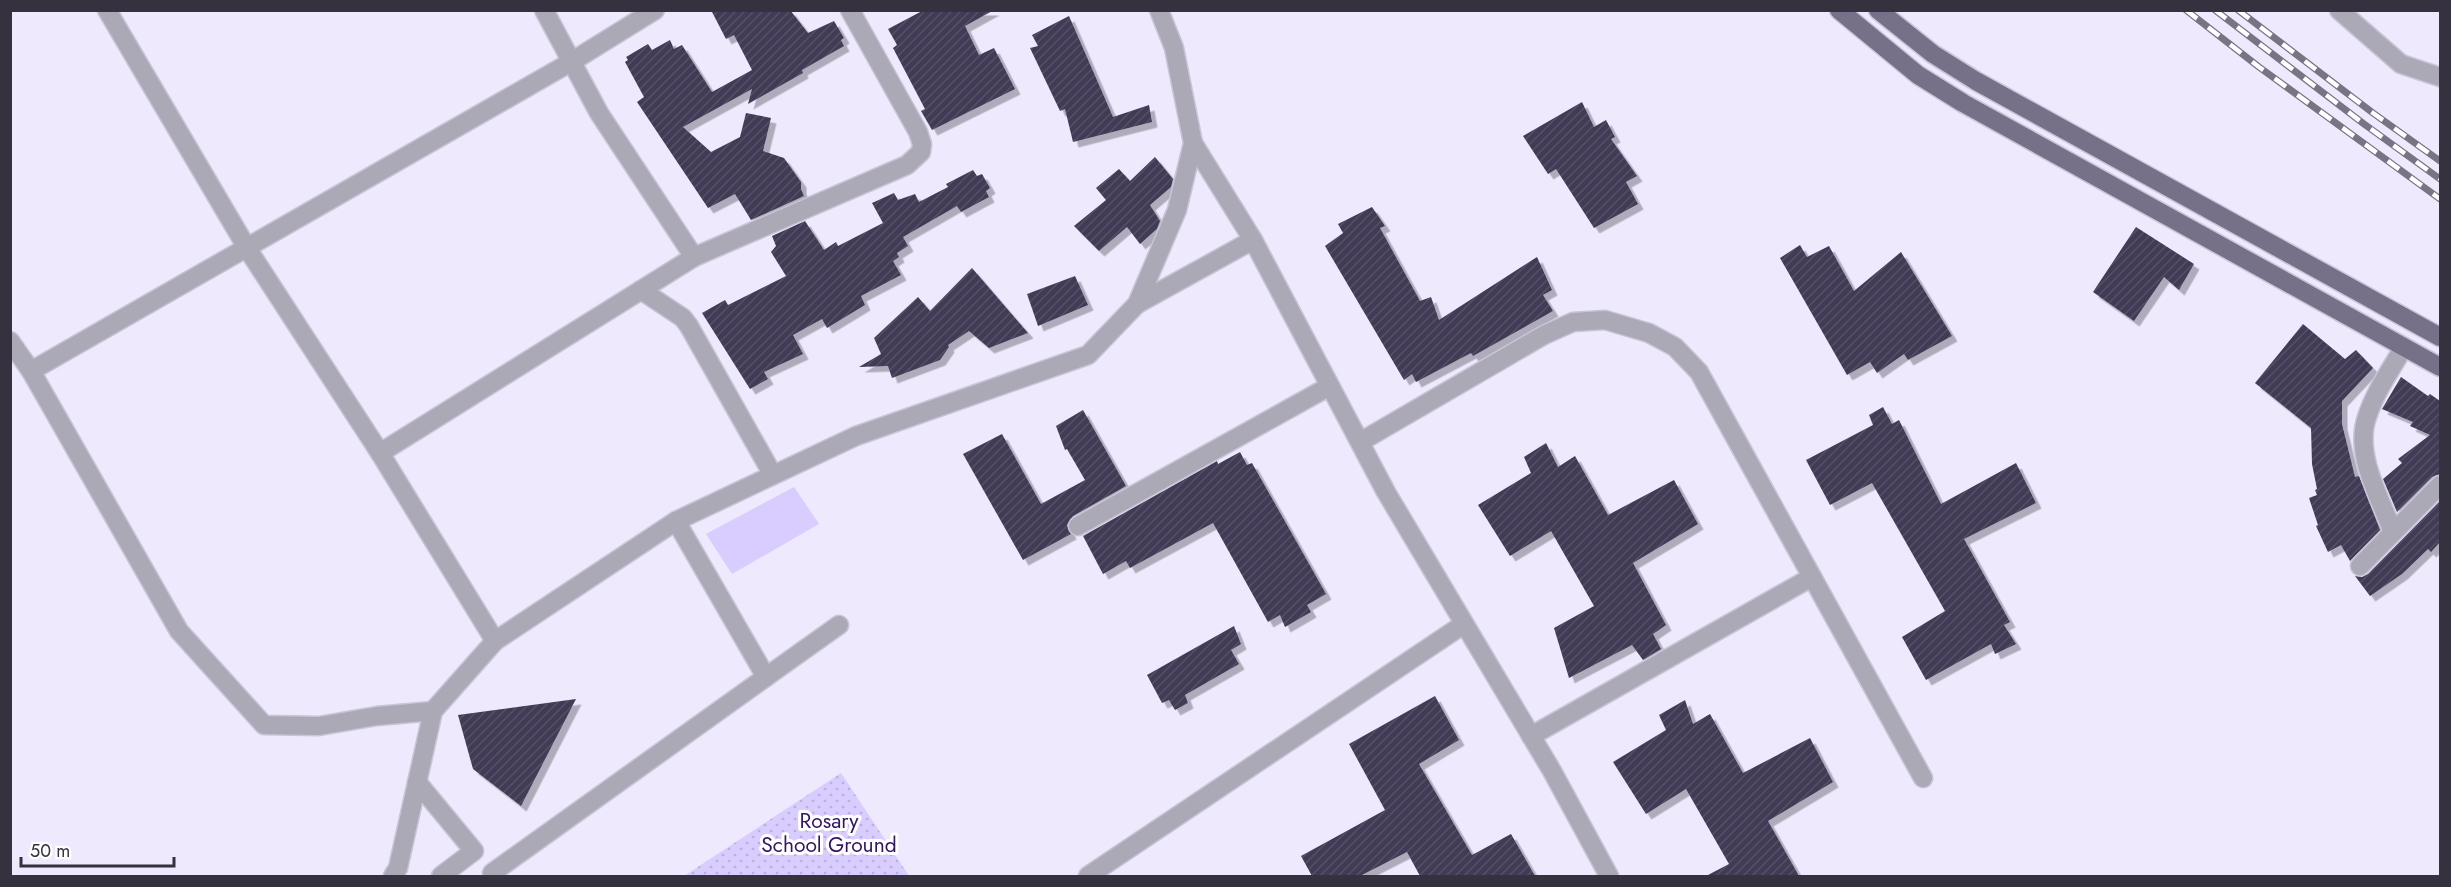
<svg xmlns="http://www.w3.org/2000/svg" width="2451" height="887" viewBox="0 0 2451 887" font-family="Jost,sans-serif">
	<defs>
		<pattern id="park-dots" width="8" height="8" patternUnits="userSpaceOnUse" patternTransform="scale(1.5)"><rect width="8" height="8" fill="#d9ccfe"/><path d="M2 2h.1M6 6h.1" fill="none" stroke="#bbb0db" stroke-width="1.8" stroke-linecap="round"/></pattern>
		<pattern id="building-hatch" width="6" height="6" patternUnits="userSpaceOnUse" patternTransform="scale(1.5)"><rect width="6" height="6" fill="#423b55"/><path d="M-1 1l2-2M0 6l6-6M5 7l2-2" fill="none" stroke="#554f66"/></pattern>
		<filter id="shadow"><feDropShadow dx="5.5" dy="5.5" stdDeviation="0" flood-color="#0004"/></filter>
	</defs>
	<rect width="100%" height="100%" fill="#eee9fd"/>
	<path fill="#d9ccfe" d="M794,487L819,524L732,574L706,534Z"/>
	<path fill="url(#park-dots)" d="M841,773L909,876H684Z"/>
	<g fill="url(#building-hatch)" filter="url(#shadow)">
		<path d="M711,10H790L808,33L834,21L844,38L841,40L844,46L802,70L803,73L748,104L752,89L683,127L711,152L740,137L746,113L771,118L763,151L784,158L801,182V189L804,196L751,220L735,194L708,208L637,102L644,97L625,62L628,60L626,57L648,44L652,50L670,40L674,49L682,45L712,92L752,70L734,35L726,39Z"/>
		<path d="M924,10H994L965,26L979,55L994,48L1015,89L932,130L921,111L925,109L893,48L897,45L888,29Z"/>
		<path d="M1069,16L1113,117L1149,105L1152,122L1073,142L1065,109L1060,111L1030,48L1038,46L1032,35Z"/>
		<path d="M1582,102L1594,127L1606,120L1615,137L1611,139L1637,176L1626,182L1638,204L1594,228L1556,169L1548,174L1523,136Z"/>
		<path d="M1155,157L1173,179L1171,187L1150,205L1160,221L1157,229L1140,244L1127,227L1099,251L1074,226L1106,200L1096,188L1119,169L1130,181Z"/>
		<path d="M973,170L977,176L982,174L990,188L986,191L989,197L961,212L957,206L903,237L908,246L897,253L899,257L893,261L901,275L861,296L865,305L827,328L822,319L793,335L803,354L764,372L768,379L750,389L702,313L725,300L728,305L786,276L771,252L776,246L772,236L805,221L824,250L836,242L838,246L883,223L872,203L894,193L898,200L915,194L919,202L948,187L946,184Z"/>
		<path d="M1372,207L1385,226L1380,228L1420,301L1431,297L1439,320L1537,257L1552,290L1543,295L1553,311L1473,356L1471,353L1416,382L1412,374L1404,380L1325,246L1343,233L1338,224Z"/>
		<path d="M2136,227L2194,264L2179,290L2164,277L2134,321L2093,292Z"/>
		<path d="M1800,245L1807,257L1829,246L1854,291L1901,252L1952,336L1908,360L1904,354L1877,373L1870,362L1847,375L1780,258Z"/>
		<path d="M972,268L1028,333L989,348L969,331L948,345L949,347L940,360L892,378L888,366L859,367L881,354L874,338L918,297L930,311Z"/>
		<path d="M1075,276L1088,305L1038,326L1027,294Z"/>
		<path d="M2303,324L2345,359L2356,350L2373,368L2342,401V424L2355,477L2359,476L2380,530L2350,561L2341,545L2328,552L2316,526L2318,525L2309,498L2317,495L2315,490L2317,489L2312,464L2311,428L2255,383Z"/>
		<path d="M2401,377L2428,396L2430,394L2440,401V474L2432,477L2397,512L2383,479L2402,463L2398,459L2430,435L2410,426L2413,422L2382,409Z"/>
		<path d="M1883,407L1892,424L1899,420L1941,504L2016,463L2036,503L1964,539L2010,622L2004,625L2016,644L1995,654L1991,644L1926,680L1902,637L1945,611L1872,483L1830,505L1806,460L1873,425L1869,415Z"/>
		<path d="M1083,410L1126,486L1073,516L1067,525L1071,534L1023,560L963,454L1002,434L1041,504L1085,480L1067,449L1065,450L1056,426Z"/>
		<path d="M1546,443L1558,467L1575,456L1608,515L1674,480L1698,524L1633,563L1666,625L1653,634L1661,649L1643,660L1632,645L1569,678L1554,628L1594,606L1551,531L1510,556L1478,505L1531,473L1524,457Z"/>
		<path d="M1240,452L1247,465L1252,463L1326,594L1307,605L1311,612L1285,627L1280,615L1268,622L1213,523L1130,568L1126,561L1103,574L1083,536L1217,461L1218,464Z"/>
		<path d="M2440,501V542L2431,552L2428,549L2402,574L2370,596L2355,576L2362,577L2368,574Z"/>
		<path d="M1234,626L1241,644L1231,650L1239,664L1185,695L1188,703L1175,710L1169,700L1162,703L1147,675Z"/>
		<path d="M1435,696L1459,740L1419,764L1472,855L1511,834L1535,876H1420L1407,852L1360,876H1312L1301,856L1385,810L1349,744Z"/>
		<path d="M576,699L521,806L473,769L458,715Z"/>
		<path d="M1685,700L1693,724L1710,714L1743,773L1810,738L1833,782L1768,821L1799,876H1706L1729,864L1686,789L1646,814L1613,762L1666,730L1659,715Z"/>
	</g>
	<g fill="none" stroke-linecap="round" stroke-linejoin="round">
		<defs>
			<g id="minor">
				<path d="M107,10L247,248L380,453"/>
				<path d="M2339,10L2401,64L2440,77"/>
				<path d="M1253,240L1386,492L1552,771L1609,876"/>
				<path d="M694,257L907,165L921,152L922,144L918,132L850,10"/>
				<path d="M641,290L683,318L689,326L773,475"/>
				<path d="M1137,304L1253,240L1193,143"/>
				<path d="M10,341L31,371L179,631L264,725L319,726L377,716L433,711"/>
				<path d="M31,371L571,62L655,10"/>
				<path d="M1360,442L1544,335L1573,322L1605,320L1649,333L1675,347L1699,372L1923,778"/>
				<path d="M1078,526L1330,386"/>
				<path d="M2393,532C2380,498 2354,454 2367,417C2375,392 2391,369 2404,347"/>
				<path d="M2360,566L2440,485"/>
				<path d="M495,641L380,453L694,257L599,113L544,10"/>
				<path d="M766,677L839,625"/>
				<path d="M1531,736L1812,577"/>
				<path d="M417,782L474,851L441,876"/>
				<path d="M492,873L766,677L676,521"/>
				<path d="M393,876L398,868L433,711L495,641L676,521L856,436L1088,355L1137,304L1177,210L1193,143L1174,48L1159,10"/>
				<path d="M1088,876L1464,624"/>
			</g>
			<g id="major">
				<path d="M1839,10L1918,75L1963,103L2440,367"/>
				<path d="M1878,10L1933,54L1976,81L2440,337"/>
			</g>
		</defs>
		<use href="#minor" stroke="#c9c4d7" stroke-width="21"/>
		<use href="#major" stroke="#c9c4d7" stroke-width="21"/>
		<use href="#minor" stroke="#aca9b7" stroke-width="18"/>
		<use href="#major" stroke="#767089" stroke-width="18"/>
		<defs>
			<g id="rail">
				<path d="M2186,10L2259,67L2440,199"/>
				<path d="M2215,10L2364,124L2440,179"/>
				<path d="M2238,10L2373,113L2440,161"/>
			</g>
		</defs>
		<use href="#rail" stroke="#787483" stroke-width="7"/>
		<use href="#rail" stroke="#fff" stroke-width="4.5" stroke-dasharray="14" stroke-linecap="butt"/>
	</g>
	<g text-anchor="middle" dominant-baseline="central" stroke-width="6" stroke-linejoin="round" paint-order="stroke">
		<g font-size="21" fill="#341361" stroke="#fff">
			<text x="829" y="821">Rosary<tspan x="829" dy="24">School Ground</tspan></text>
		</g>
	</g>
	<rect width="2451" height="887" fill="none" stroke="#35313e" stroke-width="24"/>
	<path d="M21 857v9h153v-9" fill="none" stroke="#35313e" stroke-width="3"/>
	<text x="30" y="857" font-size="18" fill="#35313e" stroke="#ffffff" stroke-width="4.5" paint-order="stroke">50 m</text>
</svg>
